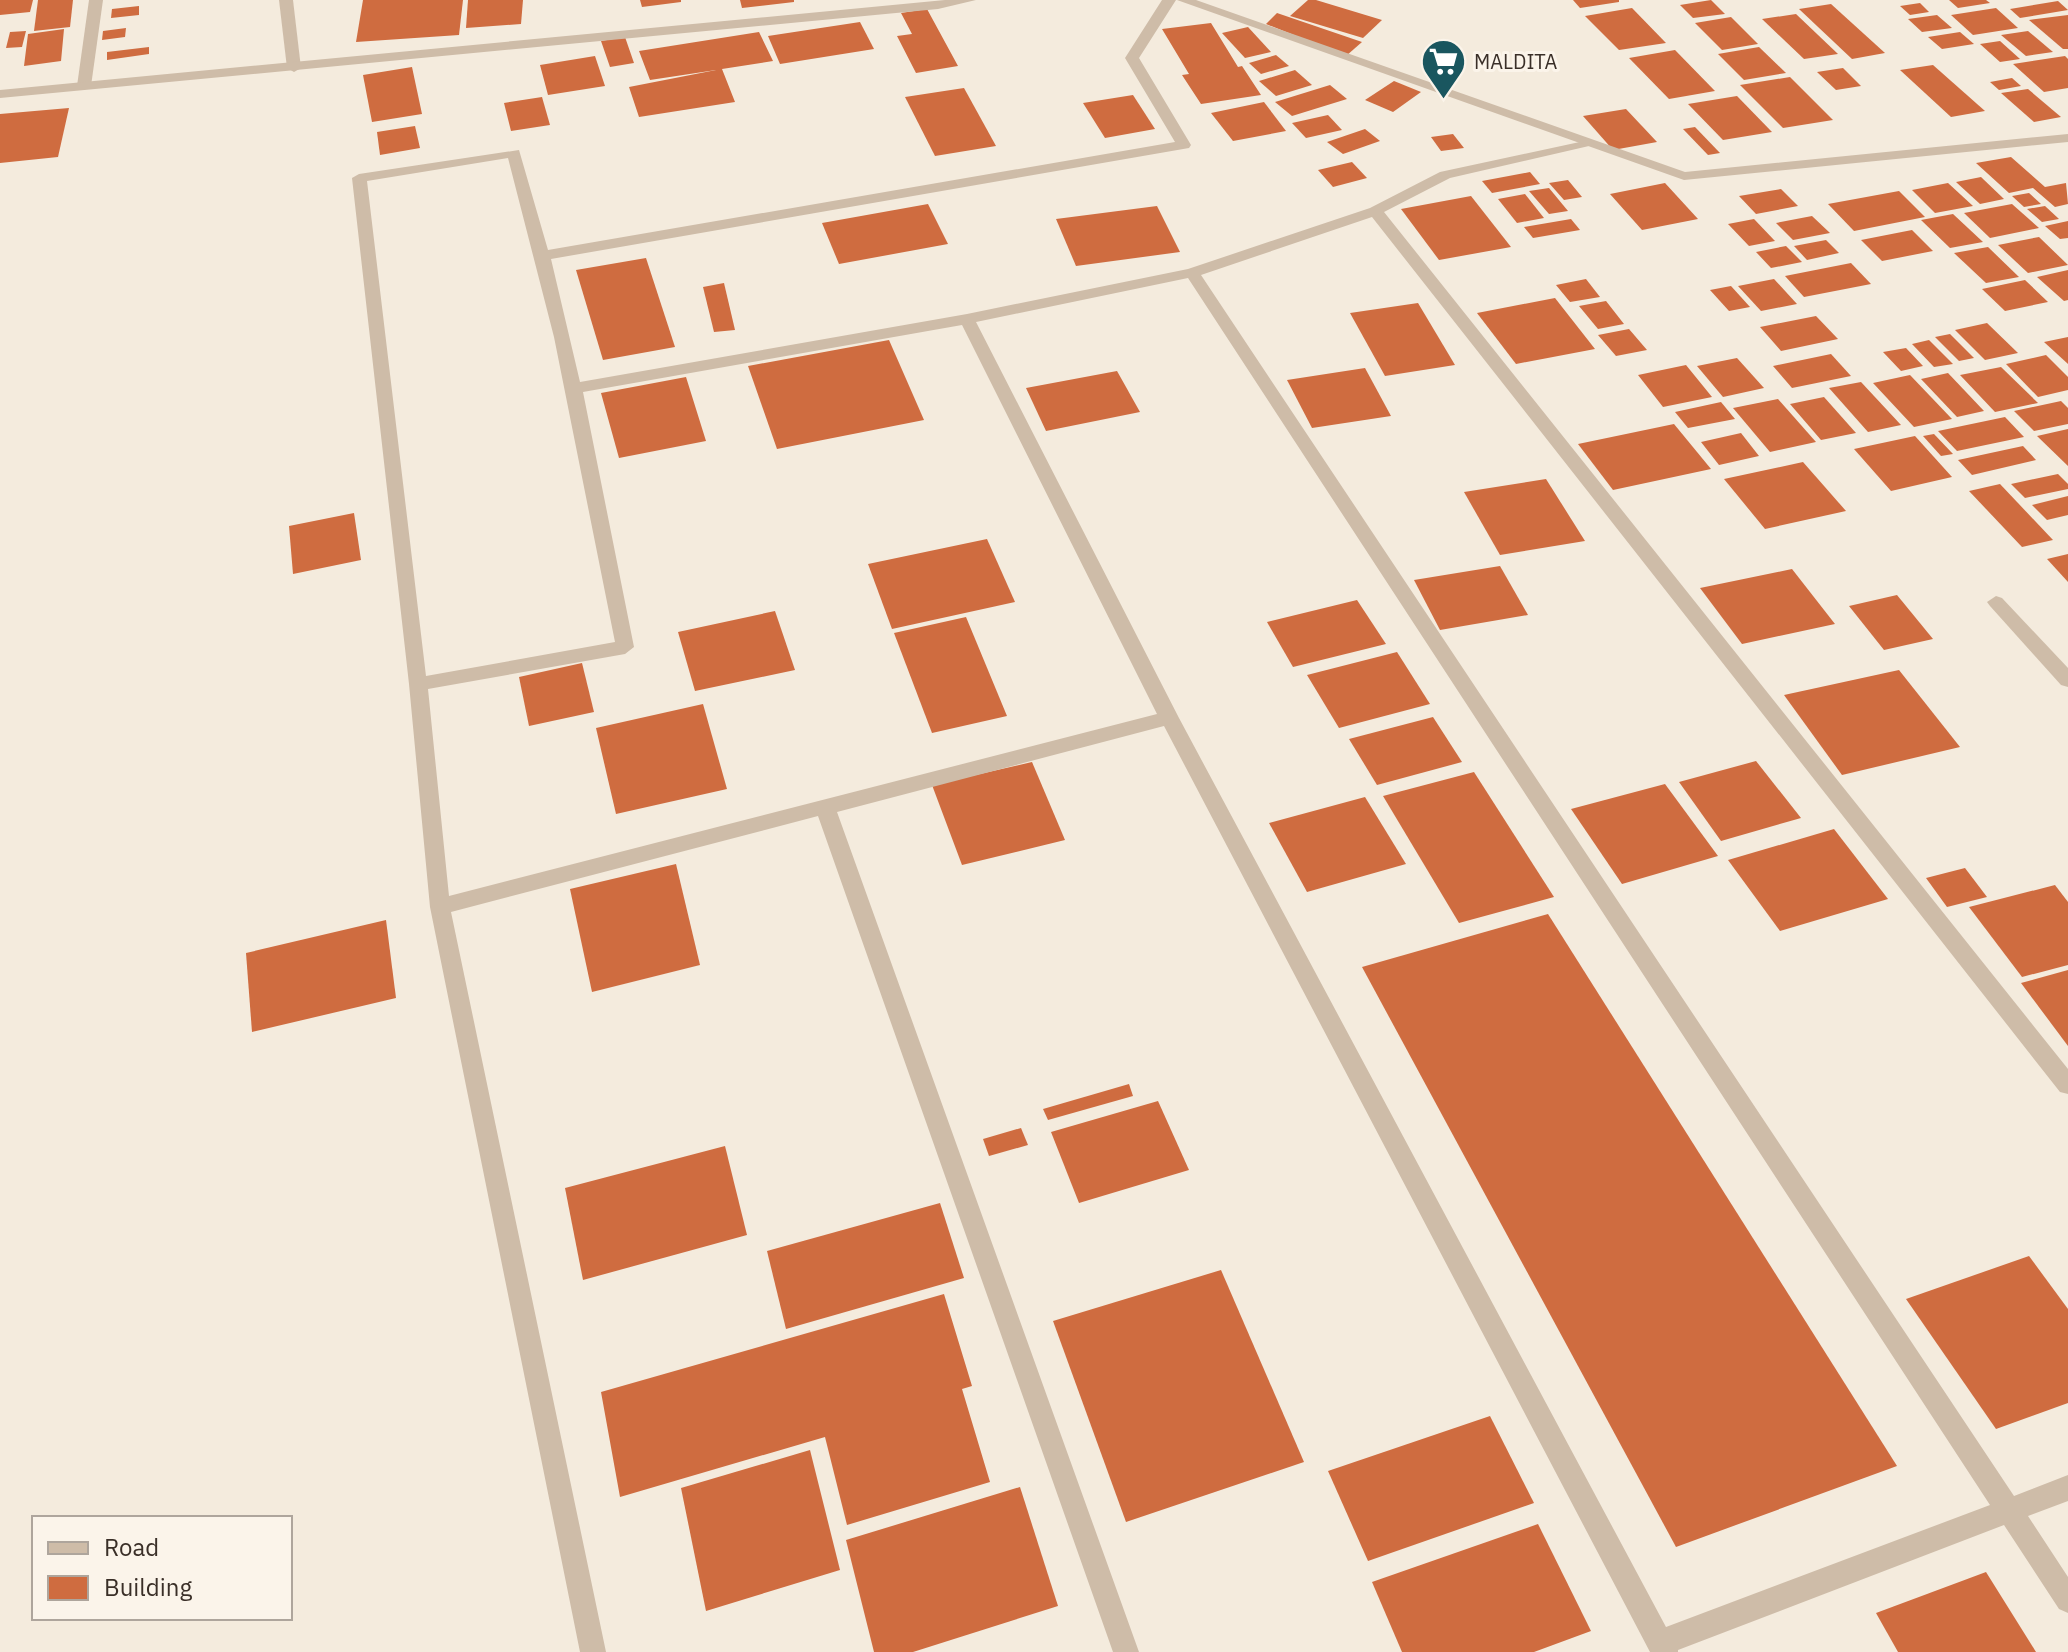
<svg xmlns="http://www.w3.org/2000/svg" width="2068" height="1652" viewBox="0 0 2068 1652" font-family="'IBM Plex Sans',sans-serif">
	<rect width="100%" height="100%" fill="#f4ebdd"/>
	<g fill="#cf6c40">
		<path d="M0,0H33L30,12L0,15Z"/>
		<path d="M38,0H73L70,27L34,31Z"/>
		<path d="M363,0H463L459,35L356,42Z"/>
		<path d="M468,0H523L521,24L466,28Z"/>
		<path d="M640,0H681V2L642,7Z"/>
		<path d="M740,0H794V2L742,8Z"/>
		<path d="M1308,0H1316L1382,20L1363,38L1290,16Z"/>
		<path d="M1573,0H1619V2L1580,8Z"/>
		<path d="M1711,0L1725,14L1693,18L1680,5Z"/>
		<path d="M1949,0H1986L1990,3L1958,8Z"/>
		<path d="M2058,1L2068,10L2020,18L2010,9Z"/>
		<path d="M1920,3L1929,12L1910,15L1900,6Z"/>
		<path d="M1831,4L1885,53L1852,59L1799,9Z"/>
		<path d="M139,6V15L111,18L112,9Z"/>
		<path d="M1632,8L1666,43L1619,50L1585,16Z"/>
		<path d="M1996,8L2018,28L1973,35L1951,15Z"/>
		<path d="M927,9L958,66L916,73L897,36L912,34L901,13Z"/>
		<path d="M1277,13L1362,42L1346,56L1266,24Z"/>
		<path d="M1796,14L1838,54L1804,59L1762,19Z"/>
		<path d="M1937,15L1952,28L1922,32L1908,19Z"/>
		<path d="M2068,15V49H2063L2029,20Z"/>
		<path d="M1731,17L1758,44L1722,50L1695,23Z"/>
		<path d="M860,22L874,49L780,64L768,36Z"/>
		<path d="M1211,23L1238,67L1242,66L1261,95L1201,104L1182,75L1189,74L1162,29Z"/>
		<path d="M1248,27L1271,52L1245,58L1222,33Z"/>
		<path d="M126,28L125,37L102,40L103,31Z"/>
		<path d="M64,29L61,61L24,66L28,34Z"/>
		<path d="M26,31L22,47L6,48L10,32Z"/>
		<path d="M2028,31L2053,52L2026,56L2001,35Z"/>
		<path d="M759,32L773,61L722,69L735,102L639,117L629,87L716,70L650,80L639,51Z"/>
		<path d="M1960,32L1974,44L1942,49L1928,37Z"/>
		<path d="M625,37L634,63L610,67L601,41Z"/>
		<path d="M2000,41L2020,59L2000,62L1980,44Z"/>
		<path d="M149,47V54L107,60V52Z"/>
		<path d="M1759,47L1786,73L1744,80L1718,54Z"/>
		<path d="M1675,50L1715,91L1669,99L1629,58Z"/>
		<path d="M1276,55L1289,66L1261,74L1249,63Z"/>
		<path d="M595,56L605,86L548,95L540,65Z"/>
		<path d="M2065,56L2068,59V88L2044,92L2013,64Z"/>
		<path d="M1933,65L1985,111L1951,117L1900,70Z"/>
		<path d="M412,67L422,114L372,122L363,75Z"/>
		<path d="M1843,68L1861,86L1836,90L1817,72Z"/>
		<path d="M1295,70L1312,85L1276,96L1259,81Z"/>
		<path d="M1790,77L1833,120L1783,128L1740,85Z"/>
		<path d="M2012,78L2021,86L1999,90L1990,82Z"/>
		<path d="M1394,81L1421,92L1393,112L1365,100Z"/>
		<path d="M1330,85L1347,99L1292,116L1275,102Z"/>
		<path d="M964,88L996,146L935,156L905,97Z"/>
		<path d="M2028,89L2061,117L2034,122L2001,93Z"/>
		<path d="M1133,95L1155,129L1105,138L1083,103Z"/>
		<path d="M1737,96L1772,132L1723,140L1688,104Z"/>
		<path d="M542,97L550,125L511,131L504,103Z"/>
		<path d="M1264,102L1286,131L1233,141L1211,113Z"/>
		<path d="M69,108L58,157L0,163V114Z"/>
		<path d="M1626,109L1657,142L1613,150L1583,116Z"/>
		<path d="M1328,115L1342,130L1306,138L1292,123Z"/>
		<path d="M415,126L420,148L380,155L377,132Z"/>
		<path d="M1695,127L1720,153L1708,155L1683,129Z"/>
		<path d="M1365,129L1380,141L1343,154L1327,142Z"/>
		<path d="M1453,134L1464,148L1441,151L1431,137Z"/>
		<path d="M2011,157L2045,187L2066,183L2068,204L2055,207L2033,188L2009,193L1976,163Z"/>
		<path d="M1352,162L1367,178L1333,187L1318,170Z"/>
		<path d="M1530,172L1540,184L1492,193L1482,181Z"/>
		<path d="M1981,177L2004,199L1980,204L1956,182Z"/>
		<path d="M1568,180L1582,197L1564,200L1549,183Z"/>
		<path d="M1665,183L1698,219L1642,230L1610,194Z"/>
		<path d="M1948,183L1973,206L1935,213L1912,190Z"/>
		<path d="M1549,188L1568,211L1549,214L1529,191Z"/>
		<path d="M1781,189L1798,206L1756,214L1739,196Z"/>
		<path d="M1899,191L1925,217L1854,231L1828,204Z"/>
		<path d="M2029,193L2041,204L2024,207L2012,196Z"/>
		<path d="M1525,194L1544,218L1517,223L1498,199Z"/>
		<path d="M1471,196L1511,247L1439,260L1401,209Z"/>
		<path d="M928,204L948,244L839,264L822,223Z"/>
		<path d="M2012,204L2039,228L1990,238L1964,213Z"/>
		<path d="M1157,206L1180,252L1076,266L1056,219Z"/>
		<path d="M2045,206L2059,219L2042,222L2027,209Z"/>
		<path d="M1953,214L1983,242L1950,248L1921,220Z"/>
		<path d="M1812,216L1830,233L1793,240L1776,223Z"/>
		<path d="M1571,219L1580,230L1533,238L1524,227Z"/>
		<path d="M1754,219L1775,241L1749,246L1728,224Z"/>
		<path d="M2068,221V238L2060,239L2045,226Z"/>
		<path d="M1912,230L1933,251L1882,261L1861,240Z"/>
		<path d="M2039,237L2068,265L2028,273L1998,245Z"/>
		<path d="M1826,240L1839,253L1807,260L1794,246Z"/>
		<path d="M1786,246L1802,262L1771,268L1756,252Z"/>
		<path d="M1988,247L2019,277L1986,283L1954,253Z"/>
		<path d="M646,258L675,347L603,360L576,270Z"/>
		<path d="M1851,263L1871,284L1804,297L1785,276Z"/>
		<path d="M2068,270V300L2064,301L2037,277Z"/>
		<path d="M1586,279L1600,297L1570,302L1556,285Z"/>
		<path d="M1774,279L1797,304L1761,311L1738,286Z"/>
		<path d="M2025,280L2048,302L2005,311L1982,289Z"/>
		<path d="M724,283L735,330L714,332L703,287Z"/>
		<path d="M1731,286L1750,307L1729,311L1710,290Z"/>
		<path d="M1555,298L1595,349L1516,364L1477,313Z"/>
		<path d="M1606,301L1624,324L1598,329L1579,306Z"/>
		<path d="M1418,303L1455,365L1385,376L1350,313Z"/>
		<path d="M1816,316L1838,339L1781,351L1760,327Z"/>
		<path d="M1987,323L2018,353L1985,360L1955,330Z"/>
		<path d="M1629,329L1647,350L1616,356L1598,335Z"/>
		<path d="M1950,334L1974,358L1959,361L1935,337Z"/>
		<path d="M2068,337V364L2044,342Z"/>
		<path d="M889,340L924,420L777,449L748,366Z"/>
		<path d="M1929,340L1953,364L1934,367L1912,344Z"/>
		<path d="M1906,348L1923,366L1901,371L1883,352Z"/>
		<path d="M1831,354L1851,376L1792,388L1773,366Z"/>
		<path d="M2046,355L2068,377V390L2038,397L2006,364Z"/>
		<path d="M1737,358L1764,388L1723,397L1697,366Z"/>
		<path d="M1686,365L1712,397L1663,407L1638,375Z"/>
		<path d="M2001,367L2038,403L1995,412L1960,375Z"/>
		<path d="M1365,368L1391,416L1312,428L1287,380Z"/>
		<path d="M1117,371L1140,412L1046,431L1026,388Z"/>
		<path d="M1948,373L1984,411L1957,417L1921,379Z"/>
		<path d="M1910,375L1952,419L1914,427L1873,383Z"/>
		<path d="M686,377L706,441L619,458L601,393Z"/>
		<path d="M1861,382L1901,425L1868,432L1829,388Z"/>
		<path d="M1824,397L1856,433L1821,440L1790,404Z"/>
		<path d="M1778,399L1816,442L1770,452L1733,408Z"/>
		<path d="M2061,401L2068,408V424L2034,431L2014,411Z"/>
		<path d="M1721,402L1735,419L1688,428L1675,412Z"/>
		<path d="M2005,417L2024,437L1957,451L1938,431Z"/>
		<path d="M1674,424L1711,469L1613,490L1578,444Z"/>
		<path d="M2068,429V466L2037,436Z"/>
		<path d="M1741,433L1759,456L1719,465L1701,442Z"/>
		<path d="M1934,434L1953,454L1941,456L1923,436Z"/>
		<path d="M1915,436L1952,477L1891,491L1854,449Z"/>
		<path d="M2023,446L2036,460L1972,475L1958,460Z"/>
		<path d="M1803,462L1846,511L1765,529L1724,479Z"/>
		<path d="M2058,474L2068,484V489L2025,498L2011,484Z"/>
		<path d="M1546,479L1585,541L1500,555L1464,492Z"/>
		<path d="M2000,484L2053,540L2022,547L1969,491Z"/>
		<path d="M2068,496V515L2047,520L2032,505Z"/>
		<path d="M354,513L361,560L293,574L289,526Z"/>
		<path d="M987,539L1015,602L892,629L868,564Z"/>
		<path d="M2068,554V582L2047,559Z"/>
		<path d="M1500,566L1528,615L1440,630L1414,580Z"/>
		<path d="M1792,569L1835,624L1742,644L1700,588Z"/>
		<path d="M1897,595L1933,639L1884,650L1849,606Z"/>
		<path d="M1357,600L1386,644L1293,667L1267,622Z"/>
		<path d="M775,611L795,670L695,691L678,632Z"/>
		<path d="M966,617L1007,716L932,733L894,633Z"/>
		<path d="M1397,652L1430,704L1339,728L1307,675Z"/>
		<path d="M582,663L594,712L529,726L519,677Z"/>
		<path d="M1899,670L1960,747L1842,775L1784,695Z"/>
		<path d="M703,704L727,789L616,814L596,728Z"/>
		<path d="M1433,717L1462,762L1377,785L1349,739Z"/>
		<path d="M1756,761L1801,818L1721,841L1679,782Z"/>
		<path d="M1032,762L1065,840L962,865L932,785Z"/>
		<path d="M1474,772L1554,897L1459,923L1383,796Z"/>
		<path d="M1665,784L1718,856L1622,884L1571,809Z"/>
		<path d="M1365,797L1406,864L1307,892L1269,823Z"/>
		<path d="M1834,829L1888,899L1780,931L1728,860Z"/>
		<path d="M676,864L700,965L592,992L570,889Z"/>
		<path d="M1965,868L1987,897L1947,907L1926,878Z"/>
		<path d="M2055,885L2068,902V965L2022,977L1969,907Z"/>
		<path d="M1548,914L1897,1466L1676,1547L1362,967Z"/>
		<path d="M386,920L396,998L252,1032L246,953Z"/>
		<path d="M2068,970V1046L2021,983Z"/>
		<path d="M1129,1084L1133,1096L1048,1120L1043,1109Z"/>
		<path d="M1158,1101L1189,1170L1079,1203L1051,1132Z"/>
		<path d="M1021,1128L1028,1145L989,1156L983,1139Z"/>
		<path d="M725,1146L747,1235L583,1280L565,1188Z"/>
		<path d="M940,1203L964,1278L786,1329L767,1251Z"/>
		<path d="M2029,1256L2068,1309V1403L1996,1429L1906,1299Z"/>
		<path d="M1221,1270L1304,1462L1126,1522L1053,1321Z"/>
		<path d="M944,1294L972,1386L962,1389L990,1482L847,1525L825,1437L620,1497L601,1392Z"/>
		<path d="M1490,1416L1534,1503L1368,1561L1328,1471Z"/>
		<path d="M810,1450L840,1570L706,1611L681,1488Z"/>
		<path d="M1020,1487L1058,1606L913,1652H874L846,1540Z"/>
		<path d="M1538,1524L1591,1631L1534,1652H1402L1372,1582Z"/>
		<path d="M1986,1572L2036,1652H1898L1876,1613Z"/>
	</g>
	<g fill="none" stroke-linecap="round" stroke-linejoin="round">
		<path fill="#cebca8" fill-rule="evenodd" d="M89,0H103L91,86L84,90L77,86Z"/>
		<g fill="#cebca8" fill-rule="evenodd">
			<path d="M279,0H293L301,68L294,72L287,68Z"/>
			<path d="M1162,0H1176L1139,58L1191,145L1189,148L551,259L580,382L967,314L1188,269L1370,208L1440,172L1589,140V146L1450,178L1384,212L2068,1069V1094L2060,1092L1372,217L1201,275L2014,1496L2068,1475V1501L2028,1516L2068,1577V1613L2059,1609L2004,1525L1678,1650V1652H1650L1164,726L837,812L1139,1652H1113L818,816L451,912L606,1652H580L430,907L409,684L352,178L359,174L519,150L548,250L1175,142L1125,58ZM508,158L554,337L615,642L426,676L367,181ZM1188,278L1990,1505L1666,1627L1179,718L976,322ZM962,325L1157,714L449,896L428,689L625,654L634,647L583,392Z"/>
			<path d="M1996,596L2002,598L2068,668V687L2061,685L1990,606L1987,602Z"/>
		</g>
		<g fill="#cebca8" fill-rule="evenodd">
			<path d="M945,0H976L938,9L0,98V90Z"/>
			<path d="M1177,0H1196L1685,172L2068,134V142L1684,180Z"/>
		</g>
	</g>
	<defs>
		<symbol id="supermarket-pin" viewBox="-11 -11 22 30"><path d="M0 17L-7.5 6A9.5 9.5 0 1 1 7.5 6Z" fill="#1a565f" stroke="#fbf4ea"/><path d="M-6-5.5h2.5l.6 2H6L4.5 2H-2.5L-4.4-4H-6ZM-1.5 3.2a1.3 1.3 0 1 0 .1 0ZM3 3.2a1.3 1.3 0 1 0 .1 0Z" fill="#fff"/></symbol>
	</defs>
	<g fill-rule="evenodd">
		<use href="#supermarket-pin" x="1418" y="36" width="51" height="69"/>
	</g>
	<g text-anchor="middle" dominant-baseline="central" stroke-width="6" stroke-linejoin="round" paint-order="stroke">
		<g font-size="20" fill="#3a2f28" stroke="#fbf4ea" text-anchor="start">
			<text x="1474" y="61">MALDITA</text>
		</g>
	</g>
	<rect x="32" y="1516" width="260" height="104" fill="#fbf4ea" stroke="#aea59c" stroke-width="2"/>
	<rect x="48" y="1542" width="40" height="12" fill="#cebca8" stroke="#aea59c" stroke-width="2"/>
	<text x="104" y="1556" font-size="24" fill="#3a2f28">Road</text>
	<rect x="48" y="1576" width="40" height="24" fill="#cf6c40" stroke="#aea59c" stroke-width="2"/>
	<text x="104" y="1596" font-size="24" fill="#3a2f28">Building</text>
</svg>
